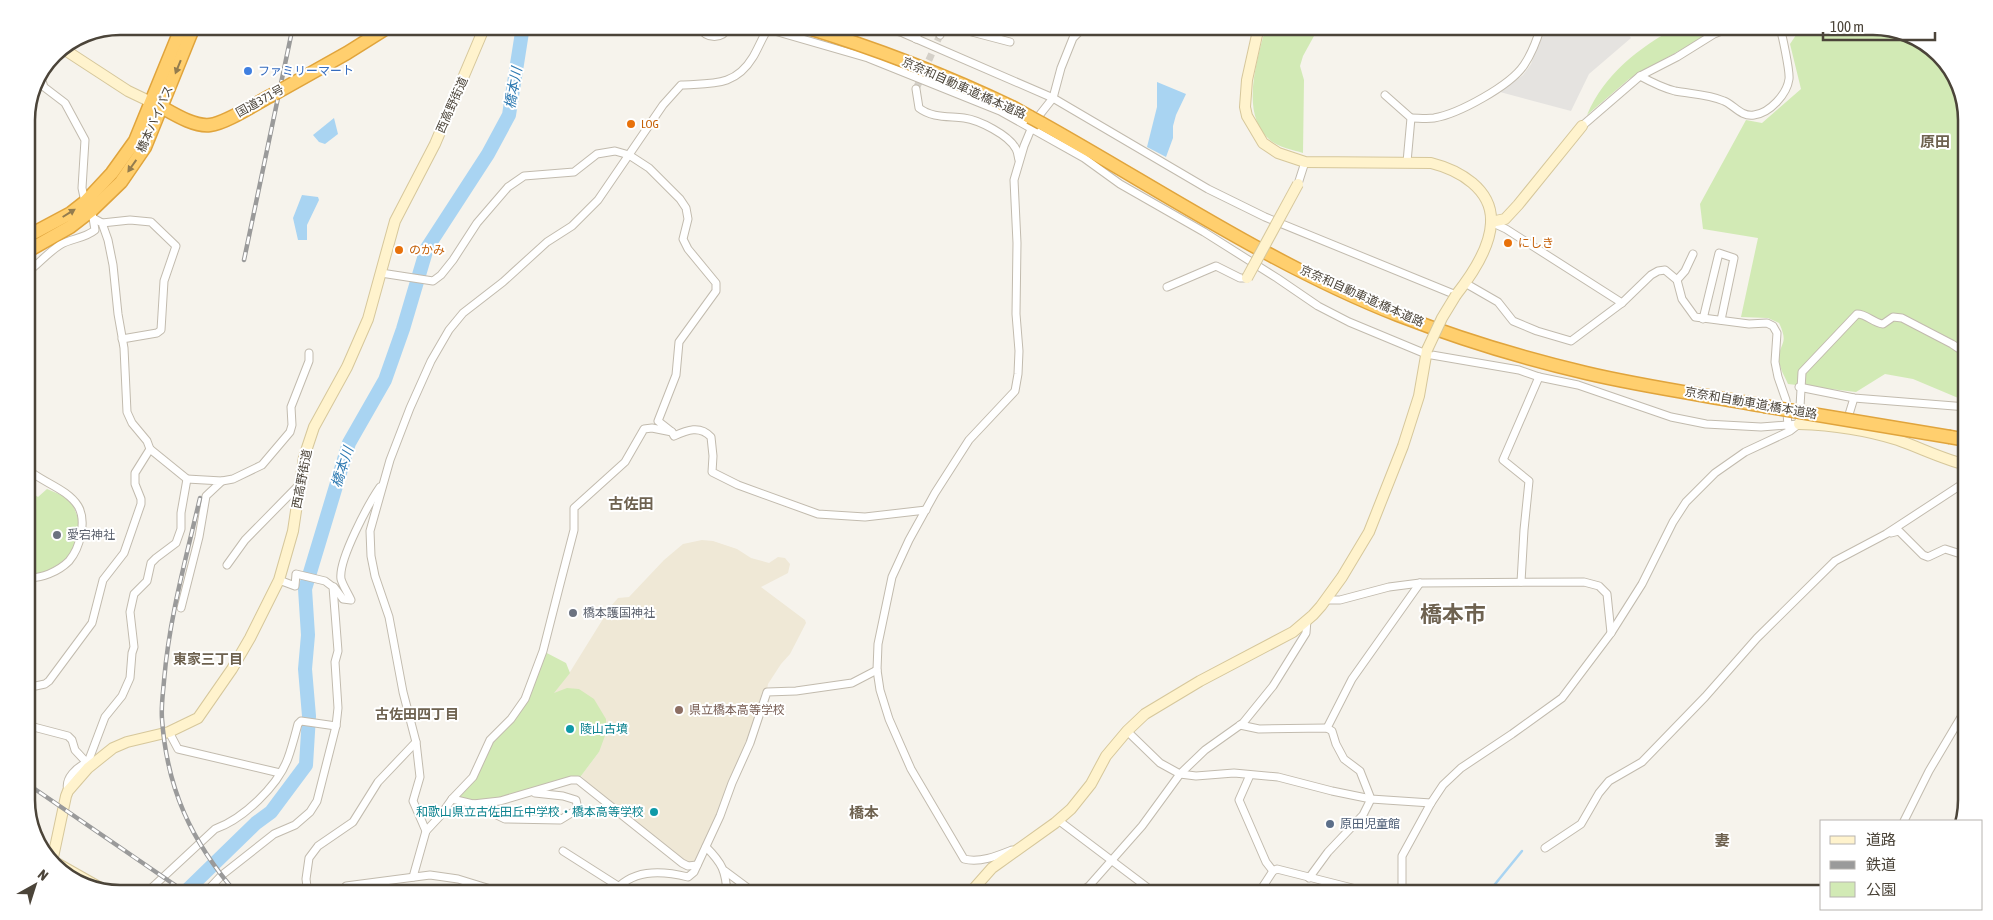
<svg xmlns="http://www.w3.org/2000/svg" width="1993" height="920" viewBox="0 0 1993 920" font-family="'Asap Condensed','Noto Sans JP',sans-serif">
	<rect width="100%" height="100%" fill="#f6f3ec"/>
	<path fill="#efe8d6" d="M702,540L713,541L737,549L751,558L769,563L778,557L785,558L790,564L788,573L761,587L805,620L806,623L790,654L781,664L768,684L767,690L762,692L753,725L712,825L696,862L688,864L594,789L581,776L599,752L553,693L570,672L611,606L618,598L629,597L664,560L683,544Z"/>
	<g fill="#d2eab5">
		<path d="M1266,26H1317L1314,36L1303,56L1300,66L1304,80L1303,153C1293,150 1279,147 1271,141C1238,115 1258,58 1266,26Z"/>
		<path d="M1678,26H1723L1629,79L1587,115C1605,73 1639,48 1678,26Z"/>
		<path d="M1802,26H1873L1909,34L1951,68L1967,114V340L1964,342L1961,365L1967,384L1963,400L1913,379L1885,374L1856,392L1788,384C1785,377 1780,369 1779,361C1778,342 1790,346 1779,323L1768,318L1741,317L1758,238L1703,229L1700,204L1746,120L1762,123L1801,89L1790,44Z"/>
		<path d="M47,489L66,497L72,503L81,525L78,540L68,560L56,568L49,569V572L41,576L26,574V496L32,493L38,497Z"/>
		<path d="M543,651L566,663L570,673L554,693L567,688L579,689L594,699L606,719V733L599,752L578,780L473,804L452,799L471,780L490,740L524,699Z"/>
	</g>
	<path fill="#e5e3e0" d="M1545,26H1622L1631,38L1589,74L1571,111L1500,92L1523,75L1531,64Z"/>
	<g fill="#a9d4f2">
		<path d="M1157,82L1186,94L1176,115L1173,126V138L1166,157L1147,147L1157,107Z"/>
		<path d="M334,118L338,134L325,144L319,142L313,135Z"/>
		<path d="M302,195L318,197L319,200L307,225V240H298L293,218Z"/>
	</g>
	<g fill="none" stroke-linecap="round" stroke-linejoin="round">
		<path stroke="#a9d4f2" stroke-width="2.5" d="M1487,894L1522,851"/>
		<path stroke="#a9d4f2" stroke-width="14" d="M183,894L256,823L271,812L306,765L309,716L305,669L308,635L305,589L318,546L349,443L385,380L403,329L427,248L488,154L509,115L523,26"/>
		<path stroke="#d4d0c8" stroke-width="7" stroke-dasharray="7 3.5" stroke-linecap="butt" d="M916,89L940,35"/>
		<defs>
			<g id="street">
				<path d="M698,26C707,40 722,40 730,26"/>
				<path d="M757,26L868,58L1000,111L1084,158L1120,184L1204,232L1277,278L1318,306L1349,322L1426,354L1519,370L1539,377L1578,385L1671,417L1706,424L1761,427L1799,424"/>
				<path d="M879,26L903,33L1053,98L1208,189L1265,217L1456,295"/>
				<path d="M949,26L1010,42"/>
				<path d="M940,35L944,26"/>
				<path d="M916,39L920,26"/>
				<path d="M1640,76C1651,82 1663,88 1675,91C1691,94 1708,94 1724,101C1734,105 1741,117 1754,115C1770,113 1787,94 1789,79C1790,72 1782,32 1779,26"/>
				<path d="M42,81L44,87L65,103L85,140L82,188L85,202"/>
				<path d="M916,89L919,108C932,118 948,116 964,118C979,120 1009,135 1016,149C1018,152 1018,157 1019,160"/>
				<path d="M1385,95L1411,118L1407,162"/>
				<path d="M1411,118C1418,118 1427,119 1434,118C1458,114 1510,86 1524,65C1532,53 1537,40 1541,26"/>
				<path d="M1582,126L1640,76L1677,57L1714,34L1734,26"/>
				<path d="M1298,184L1305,162"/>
				<path d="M1491,222L1506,229L1622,303"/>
				<path d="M102,223L130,220L151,222L176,246L164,281L161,330L157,333L122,339"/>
				<path d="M26,273C38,265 47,253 60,245C71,238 84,239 95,230L93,218"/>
				<path d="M381,273L433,281L441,275L453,260L477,223L508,187L524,176L574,172L597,154L615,151L629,155L649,168L680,199L686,208L688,219L683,239L688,249L716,283V291L679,342L676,375L658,421L672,432L652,428L644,429L625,462L574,508V530L560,584L543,651L525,699L511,719L490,740L473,777L452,799L440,816L426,831L413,877"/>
				<path d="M1677,280L1685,271L1693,254"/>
				<path d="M1465,283L1498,302L1513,321L1537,331L1571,341L1622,303L1651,275L1658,271L1665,270L1677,280L1682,299L1695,317L1749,324L1767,323L1773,326L1777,333L1775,362L1778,377L1786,400L1788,426"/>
				<path d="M1167,287L1216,266L1240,278H1247"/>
				<path d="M1703,319L1719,253L1734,258L1721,320"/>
				<path d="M1799,387L1854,398L1967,407"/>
				<path d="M1847,421L1854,398"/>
				<path d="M672,432L674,436C687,430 700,425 711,437L713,456L712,472L738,485L818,514L865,517L926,510"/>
				<path d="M26,453L31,472C45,483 68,490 78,506C87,521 80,548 69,561C59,571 40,580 26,577"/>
				<path d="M222,481L233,479L262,465L290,432L292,425L291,407L309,361V353"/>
				<path d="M26,482L31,472"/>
				<path d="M1891,533L1899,531L1923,555L1928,557L1945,549L1967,556"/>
				<path d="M227,565L245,540L299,485"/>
				<path d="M1521,582L1524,530L1529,481L1503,460L1539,377"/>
				<path d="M334,587L343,599L351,600C348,593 343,586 341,579C338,560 369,503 380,487"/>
				<path d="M1325,600H1340L1389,587L1420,583L1584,582L1599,586L1607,594L1611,633"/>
				<path d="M181,608L199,537L206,496L222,481L187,479"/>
				<path d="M26,688L45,684L49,681L92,623L103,580L124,553L141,504V499L135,484V473L150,449"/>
				<path d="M26,725L68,736L72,740L75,750L88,764"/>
				<path d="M1240,725L1259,729L1327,728L1332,731L1336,744L1344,759L1360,771L1371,799"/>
				<path d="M1327,728L1352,679L1420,583"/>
				<path d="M1127,731L1160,763L1180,774L1196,776L1234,773L1278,777L1332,791L1371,799L1431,803"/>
				<path d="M169,732L178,749L280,773"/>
				<path d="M416,742L420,777L413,801L426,831"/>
				<path d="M1250,775L1239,800L1266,862L1273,871"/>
				<path d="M68,791C64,778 77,767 88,762L105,717L122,696L130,678L132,653L134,647L130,612L134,594L147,581L151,563L156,558L176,543L181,529V513L187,479L150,449L147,441L132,423L127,412L124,348L118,314L113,265L108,240L102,223L93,218L91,210"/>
				<path d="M452,799L473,804L500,801L571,780H578L682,863L688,866L697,865"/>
				<path d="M474,804L505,819L560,820L578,809L576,800L563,796L535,793"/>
				<path d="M1058,820L1156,894"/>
				<path d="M1904,821L1929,771L1967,707"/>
				<path d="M706,847C722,863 726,871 727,894"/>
				<path d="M1545,848L1581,824L1599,793L1609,781L1642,762L1705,697L1757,638L1835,561L1886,534L1967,481"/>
				<path d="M1012,850C997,856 980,863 964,859L911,769L889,719L880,690L877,670L878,644L892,577L909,540L935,493L969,440L1015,391L1018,374L1019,351L1016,314L1017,243L1014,180L1024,146L1034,122L1053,98L1061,68L1073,38L1085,26"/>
				<path d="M563,851L618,886"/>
				<path d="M725,871L756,894"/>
				<path d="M1309,878L1328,852L1363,815L1371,799"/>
				<path d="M145,894L215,829C243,819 278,786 288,758C292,747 295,735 298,724L301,721L336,726"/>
				<path d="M204,894L222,875L274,834L295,825L310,812L317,801L336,726L338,708L335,662L338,651L333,587L325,581L296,574L295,586L279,580"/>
				<path d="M308,894L306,879L309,858L318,846L353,822L378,782L416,742L403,692L389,617L375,576L371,556L370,531L390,460L410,408L431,361L449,330L463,313L503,282L547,242L572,226L598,200L663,105L681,85C712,83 735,87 753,57C759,47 763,35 770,26"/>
				<path d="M339,894L346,886L430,875L458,879L497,891L501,894"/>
				<path d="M612,894C631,869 660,870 688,877L694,872L720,816L732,783L750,743L767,692L796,691L852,683L877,670"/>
				<path d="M1078,894L1089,886L1142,826L1180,774L1205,750L1243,723L1273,686L1306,633L1307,620"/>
				<path d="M1258,894L1273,871L1277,869L1364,891L1367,894"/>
				<path d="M1399,894L1402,889V856L1431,803L1443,785L1461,768L1512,734L1562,698L1611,633L1642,584L1673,522L1686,502L1715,473L1745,452L1790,431L1799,424L1802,372L1857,314C1867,314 1873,323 1883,324L1893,317L1902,318L1952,344L1967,354"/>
			</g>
			<g id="secondary">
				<path d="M1259,26L1247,80L1245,107L1247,116L1263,143L1278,153L1305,162L1431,163C1459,170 1493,189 1491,223C1490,248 1471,276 1456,295"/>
				<path d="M62,48L128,91L151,102"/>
				<path d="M1491,222L1505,219L1518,205L1582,126"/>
				<path d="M1799,424C1833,425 1866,430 1898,440C1921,448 1942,459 1967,465"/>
				<path d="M53,861L106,891"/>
				<path d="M52,862L66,796L68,791L88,768L113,748L127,742L169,732L198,718L232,669L250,638L279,580L293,531L304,457L314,427L347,367L368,319L395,221L435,144L485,26"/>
				<path d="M969,894L992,868L1055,823L1071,809L1091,784L1106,756L1127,731L1145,714L1200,681L1293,632L1313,615L1321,606L1342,577L1369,532L1403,446L1419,396L1427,350"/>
			</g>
			<g id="highway">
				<path d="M156,104C171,112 193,127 210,125C227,123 258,102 274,94"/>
				<path d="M1014,108L1030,117"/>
				<path d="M1041,123C1159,189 1273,266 1398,315C1460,339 1522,358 1586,373C1645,387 1705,395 1764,406"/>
				<path d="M26,237L71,213L85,202L112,173L135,141L182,26"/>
				<path d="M26,252L70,227L92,210L121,182L145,147L194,26"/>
				<path d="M1950,437L1967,440"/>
			</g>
		</defs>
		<use href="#street" stroke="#c2bbae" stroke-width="9"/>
		<use href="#secondary" stroke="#d6c79b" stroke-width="12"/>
		<use href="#highway" stroke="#e0a43c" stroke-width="15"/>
		<use href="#street" stroke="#fff" stroke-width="7"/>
		<use href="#secondary" stroke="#fff3cd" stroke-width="10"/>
		<use href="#highway" stroke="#ffcf6e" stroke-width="12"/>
		<defs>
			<g id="rail">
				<path d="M244,260L293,26"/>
				<path d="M200,498C186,558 169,619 164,681C163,693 161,706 162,719C167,789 191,841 237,894"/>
				<path d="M26,783L188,894"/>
			</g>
		</defs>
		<use href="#rail" stroke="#9a9a9a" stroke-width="4.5"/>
		<use href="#rail" stroke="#fff" stroke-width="2.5" stroke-dasharray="8" stroke-linecap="butt"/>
		<defs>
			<g id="secondary-bridge">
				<path d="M1247,278L1298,184"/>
				<path d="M1427,350L1442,318L1456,295"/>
			</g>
			<g id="highway-bridge">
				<path d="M802,26C875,48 945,75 1014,108"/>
				<path d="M274,94L347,53L390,26"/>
				<path d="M1030,117L1041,123"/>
				<path d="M1764,406L1950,437"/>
			</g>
		</defs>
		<use href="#secondary-bridge" stroke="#d6c79b" stroke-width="12" stroke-linecap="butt"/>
		<use href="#highway-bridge" stroke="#e0a43c" stroke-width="15" stroke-linecap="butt"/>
		<use href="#secondary-bridge" stroke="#fff3cd" stroke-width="10"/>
		<use href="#highway-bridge" stroke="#ffcf6e" stroke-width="12"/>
	</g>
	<defs><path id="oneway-solid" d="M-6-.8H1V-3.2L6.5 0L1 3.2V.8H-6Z" transform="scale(1.25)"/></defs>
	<g fill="#937c4e">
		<use href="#oneway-solid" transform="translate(178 67) rotate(112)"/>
		<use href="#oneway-solid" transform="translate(132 166) rotate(125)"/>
		<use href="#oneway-solid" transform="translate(69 213) rotate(-32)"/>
	</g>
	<circle fill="#3f7fe0" stroke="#fff" stroke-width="2" cx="248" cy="71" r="5"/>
	<g fill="#e8710a" stroke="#fff" stroke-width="2">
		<circle cx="631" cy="124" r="5"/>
		<circle cx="1508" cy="243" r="5"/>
		<circle cx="399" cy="250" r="5"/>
	</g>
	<g fill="#6b7280" stroke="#fff" stroke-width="2">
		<circle cx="57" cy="535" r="5"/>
		<circle cx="573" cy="613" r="5"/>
	</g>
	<circle fill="#8d6e63" stroke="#fff" stroke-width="2" cx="679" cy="710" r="5"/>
	<g fill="#0f9aa8" stroke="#fff" stroke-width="2">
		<circle cx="570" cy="729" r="5"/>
		<circle cx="654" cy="812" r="5"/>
	</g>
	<circle fill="#5c6f8a" stroke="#fff" stroke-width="2" cx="1330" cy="824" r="5"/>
	<g text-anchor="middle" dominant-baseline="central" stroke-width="4" stroke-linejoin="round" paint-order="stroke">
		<g font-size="12" fill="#366cbe" stroke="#fff" text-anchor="start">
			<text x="258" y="71">ファミリーマート</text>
		</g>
		<g font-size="12" fill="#4b4439" stroke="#fff">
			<text transform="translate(964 88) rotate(24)">京奈和自動車道;橋本道路</text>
			<text transform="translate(260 101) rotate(-29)">国道371号</text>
			<text transform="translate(452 105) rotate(-66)">西高野街道</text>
			<text transform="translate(155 119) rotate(-66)">橋本バイパス</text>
			<text transform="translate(1362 296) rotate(24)">京奈和自動車道;橋本道路</text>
			<text transform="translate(1751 403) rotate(10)">京奈和自動車道;橋本道路</text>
			<text transform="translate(302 479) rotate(-79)">西高野街道</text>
		</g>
		<g font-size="12" fill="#c56008" stroke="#fff" text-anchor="start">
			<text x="641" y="124">LOG</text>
			<text x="1518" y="243">にしき</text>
			<text x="409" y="250">のかみ</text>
		</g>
		<g font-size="12" fill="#5b616d" stroke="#fff" text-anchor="start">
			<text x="67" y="535">愛宕神社</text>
			<text x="583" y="613">橋本護国神社</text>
		</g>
		<g font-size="12" fill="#785e54" stroke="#fff" text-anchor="start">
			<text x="689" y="710">県立橋本高等学校</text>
		</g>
		<g font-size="12" fill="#0d838f" stroke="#fff" text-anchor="start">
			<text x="580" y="729">陵山古墳</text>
			<text x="644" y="812" text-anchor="end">和歌山県立古佐田丘中学校・橋本高等学校</text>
		</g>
		<g font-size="12" fill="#4e5e75" stroke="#fff" text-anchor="start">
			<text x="1340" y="824">原田児童館</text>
		</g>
		<g font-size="14" font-style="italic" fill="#2e7ab2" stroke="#fff">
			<text transform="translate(513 88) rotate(-80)">橋本川</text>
			<text transform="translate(342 467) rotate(-72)">橋本川</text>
		</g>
		<g font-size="14" font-weight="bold" fill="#6e6250" stroke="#fff">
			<text x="208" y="659">東家三丁目</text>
			<text x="417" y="714">古佐田四丁目</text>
		</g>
		<g font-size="15" font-weight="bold" fill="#6e6250" stroke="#fff">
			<text x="1935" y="141">原田</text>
			<text x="631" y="503">古佐田</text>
			<text x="864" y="812">橋本</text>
			<text x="1722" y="840">妻</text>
		</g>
		<g font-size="22" font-weight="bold" fill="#6e6250" stroke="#fff">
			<text x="1453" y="614">橋本市</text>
		</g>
	</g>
	<path d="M0 0H1993V920H0ZM120 35H1873A85 85 0 0 1 1958 120V800A85 85 0 0 1 1873 885H120A85 85 0 0 1 35 800V120A85 85 0 0 1 120 35Z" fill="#fff" fill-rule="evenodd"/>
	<path fill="none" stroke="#4b4439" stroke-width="2.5" d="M120 35H1873A85 85 0 0 1 1958 120V800A85 85 0 0 1 1873 885H120A85 85 0 0 1 35 800V120A85 85 0 0 1 120 35Z"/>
	<rect x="1820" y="820" width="162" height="90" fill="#ffffff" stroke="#b7b4b0"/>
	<rect x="1830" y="836" width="25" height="8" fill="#fff3cd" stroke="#b7b4b0"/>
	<text x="1866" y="845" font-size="15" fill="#4b4439">道路</text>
	<rect x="1830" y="861" width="25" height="8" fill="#9a9a9a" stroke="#b7b4b0"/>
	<text x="1866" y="870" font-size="15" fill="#4b4439">鉄道</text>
	<rect x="1830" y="882" width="25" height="15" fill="#d2eab5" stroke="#b7b4b0"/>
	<text x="1866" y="895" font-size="15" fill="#4b4439">公園</text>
	<g transform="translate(35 885) rotate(39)" stroke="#ffffff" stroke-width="4" paint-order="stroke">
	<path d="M0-4L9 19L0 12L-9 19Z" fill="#4b4439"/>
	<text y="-8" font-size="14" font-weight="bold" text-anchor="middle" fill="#4b4439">N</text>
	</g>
	<path d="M1823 32v8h112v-8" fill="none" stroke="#4b4439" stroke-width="2.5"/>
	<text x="1830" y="32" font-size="15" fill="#4b4439" stroke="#ffffff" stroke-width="4" paint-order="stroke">100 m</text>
</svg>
